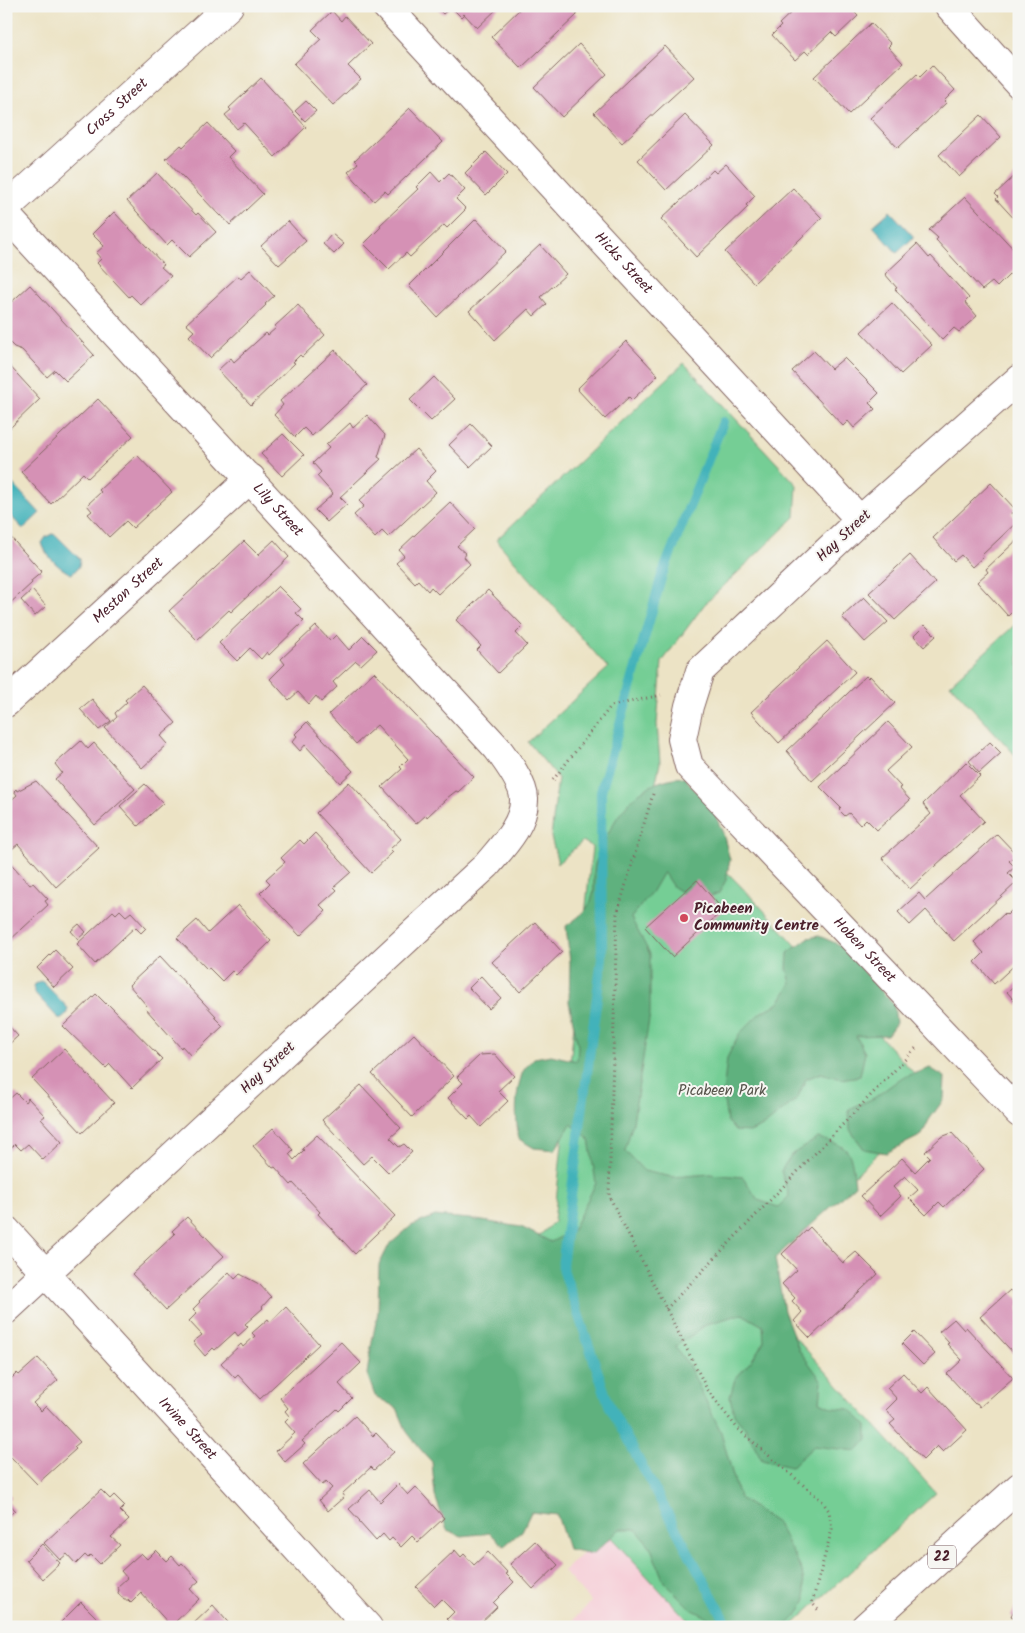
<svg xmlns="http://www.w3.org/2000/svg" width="1025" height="1633" viewBox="0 0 1025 1633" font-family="Kalam,sans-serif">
	<rect width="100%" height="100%" fill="#f6f6f2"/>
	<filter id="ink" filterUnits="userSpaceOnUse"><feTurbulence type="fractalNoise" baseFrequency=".02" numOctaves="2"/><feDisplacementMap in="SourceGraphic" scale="10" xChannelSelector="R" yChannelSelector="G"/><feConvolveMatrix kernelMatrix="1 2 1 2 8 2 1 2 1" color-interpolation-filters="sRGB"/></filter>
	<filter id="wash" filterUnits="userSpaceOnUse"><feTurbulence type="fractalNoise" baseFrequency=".0096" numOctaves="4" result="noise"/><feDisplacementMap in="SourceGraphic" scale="20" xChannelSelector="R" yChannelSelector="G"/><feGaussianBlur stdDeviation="1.12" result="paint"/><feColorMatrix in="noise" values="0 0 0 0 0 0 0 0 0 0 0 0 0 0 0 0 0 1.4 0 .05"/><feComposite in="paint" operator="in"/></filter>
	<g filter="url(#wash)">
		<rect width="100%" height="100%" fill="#ece3c5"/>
		<path fill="#f6cfd8" d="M606,1532L694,1627H580L573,1620L591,1602L563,1571Z"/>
		<g fill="#74ce95" stroke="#5f7660">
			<path d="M684,363L797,485L795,517L704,605L662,662L657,724L660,763L653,795L755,901L937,1098L743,1280L936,1493L790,1627H694L606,1532L434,1334L554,1222L592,847L583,841L558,863L551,837L558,778L528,742L608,668L496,540Z"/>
			<path d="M1019,621V759L950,684Z"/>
		</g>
		<g fill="#5fb17e" stroke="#546854">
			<path d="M684,777L714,812L723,833L730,860L726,880L719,893L696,901L673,887L663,872L652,891L631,918L650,954V1013L633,1122L625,1151L644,1171L672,1177L710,1174L743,1177L758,1200L778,1207L789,1196L781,1171L791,1155L818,1138C852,1147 851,1151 855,1185L775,1258L784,1311L799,1350L822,1381L820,1402L833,1408L850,1409L867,1426V1440L857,1451L814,1446L791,1467L762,1460L745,1428L734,1414L730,1397L735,1379L752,1360L764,1341L763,1326L742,1314L707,1324L675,1347L688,1364L721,1432L739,1498L777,1523L802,1571L806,1599L799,1613L785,1627H716L713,1620L691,1609L664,1582L650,1546L636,1529H620L593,1554L568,1549L557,1515L531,1512L522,1531L504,1546L490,1533L462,1536L447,1530L435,1496L432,1462L421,1450L407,1432L397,1408L375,1396L367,1374L372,1341L378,1312L379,1265L389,1245L411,1226L435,1216L470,1219L521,1227L551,1242L572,1231L596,1183L589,1139L571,1124L555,1150L534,1148L519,1139C515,1119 515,1093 522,1074C524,1068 530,1063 534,1058L551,1055L577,1061L578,1046L569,1002L570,963L566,926C576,919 589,910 592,898C596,888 592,875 595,864C597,857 601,850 604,843C619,807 643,779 684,777Z"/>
			<path d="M819,936L840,945L894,1005L896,1023L887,1035L856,1036L865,1053L860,1076L841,1079L821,1073L806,1079L797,1099L765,1125L750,1132L735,1131L727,1121L723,1095L727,1058L739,1034L760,1013L779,1003L791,983L787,969L788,953L808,938Z"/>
			<path d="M930,1068L945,1077L944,1099L929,1120L922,1135L886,1153L864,1149L850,1130L849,1109L874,1098L901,1078Z"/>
		</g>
		<g fill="#42b2ba" stroke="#466872">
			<path d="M890,211L914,237L897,253L873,226Z"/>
			<path d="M11,482L40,513L23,529L6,511V487Z"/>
			<path d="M52,534L56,535L80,559C80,567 77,570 71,574C59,568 46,557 42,543L46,537Z"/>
			<path d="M40,981L43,982L68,1008C67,1013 66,1017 61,1019L57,1017L34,992V985Z"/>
		</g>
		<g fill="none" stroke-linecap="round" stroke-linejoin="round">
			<path stroke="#42b2ba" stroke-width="10" d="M723,422L662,575L601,791L602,958L562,1266L609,1405L724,1618L730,1627"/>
		</g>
		<g id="blocks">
			<g fill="#d591b5">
				<path d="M435,6H500L477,28L464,14L461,17L451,7L443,14Z"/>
				<path d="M523,6H569L577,15L521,68L491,37Z"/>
				<path d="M798,6H849L858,16L836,37L831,32L808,54L805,51L795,60L772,35L781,26L779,24Z"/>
				<path d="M332,11L341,21L345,16L371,44L348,66L361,79L333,105L294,64L321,39L312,30Z"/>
				<path d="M871,23L891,44L888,47L903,63L849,114L814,77Z"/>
				<path d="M579,44L607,74L562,117L534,87Z"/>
				<path d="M665,46L694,77L622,143L594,113Z"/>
				<path d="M932,65L955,90L944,101L946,103L898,148L870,118L917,74L920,77Z"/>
				<path d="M261,78L306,127L275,157L244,123L237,129L225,115L231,110L229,108Z"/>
				<path d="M306,101L316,111L305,121L295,111Z"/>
				<path d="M410,108L443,142L388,194L385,191L374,201L348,172L358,163L355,160Z"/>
				<path d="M685,115L714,145L666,190L638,160Z"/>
				<path d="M981,115L1001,137L959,177L939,155Z"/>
				<path d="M208,123L234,151L228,157L263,194L230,225L221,215L220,216L166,159L181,145L183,147Z"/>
				<path d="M486,152L507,174L486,195L465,173Z"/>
				<path d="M726,164L755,196L746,205L748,207L696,257L661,219L713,170L716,173Z"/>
				<path d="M431,172L440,182L449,173L465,190L456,199L466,209L447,228L444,225L410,257L406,253L389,269L364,244L381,227L380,225L418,189L416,187Z"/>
				<path d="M1019,172V224L996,199L998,197L995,194Z"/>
				<path d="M157,173L196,215L198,213L216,232L189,257L172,240L167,245L127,201Z"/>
				<path d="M793,188L822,218L754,283L725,252Z"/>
				<path d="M965,197L1019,255V275L1014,270L997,287L992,282L982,290L936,240L938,238L929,230Z"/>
				<path d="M114,212L164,265L161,267L171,276L141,305L131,295L129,297L97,263L101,259L96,253L104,246L92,234Z"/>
				<path d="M476,219L506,251L437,317L409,286Z"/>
				<path d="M288,221L306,241L279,265L261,246Z"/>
				<path d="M332,234L344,244L334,254L323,244Z"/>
				<path d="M917,244L929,258L931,256L969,298L965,302L977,316L959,332L954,328L942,340L895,289L897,288L885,274Z"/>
				<path d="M540,245L566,274L541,297L547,304L534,316L528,309L495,340L469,311Z"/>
				<path d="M250,270L274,296L265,304L266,305L210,358L189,336L194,331L186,324L238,276L241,278Z"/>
				<path d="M30,285L94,355L66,381L55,370L47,377L22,350L14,347L6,339V307Z"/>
				<path d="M892,303L932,345L901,374L861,332Z"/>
				<path d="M298,305L325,335L302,357L300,355L293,362L295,363L251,405L218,370L231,358L234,362L266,333L268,335L276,328L275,326Z"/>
				<path d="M626,341L658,375L632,400L629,397L605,419L577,389Z"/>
				<path d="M335,350L367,385L312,436L304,428L295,437L274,415L283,405L280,401Z"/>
				<path d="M814,351L831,369L844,358L879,393L869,403L875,409L854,428L848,421L843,426L792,371Z"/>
				<path d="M6,362L40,399L10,428L6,424Z"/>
				<path d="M434,377L455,399L431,421L410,400Z"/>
				<path d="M98,399L133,436L88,478L83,473L51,504L21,472Z"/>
				<path d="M367,415L385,435L378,457L381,459L340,497L347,504L327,522L315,510L333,494L317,476L321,472L313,463L329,448L326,445L350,423L353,428Z"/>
				<path d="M471,424L492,446L470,467L449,445Z"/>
				<path d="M283,434L304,455L282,476L261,454Z"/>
				<path d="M416,449L436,471L426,481L436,492L388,537L382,531L375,538L354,515L364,506L359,501Z"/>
				<path d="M137,455L172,492L133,528L126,521L109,537L88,514L92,511L87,505L101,492L99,490Z"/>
				<path d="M991,483L1015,509L1011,513L1018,521L982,555L983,557L972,567L961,555L954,561L933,538Z"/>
				<path d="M450,502L475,529L457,546L466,554L464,557L470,564L438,594L431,587L428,591L418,580L415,583L396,563L404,556L399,550Z"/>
				<path d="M6,532L42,572L31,581L32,583L6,607Z"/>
				<path d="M1019,538V605L1008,616L977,582L988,572L986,569Z"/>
				<path d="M274,540L289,557L231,612L229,610L197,640L169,611L244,541L258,555Z"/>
				<path d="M910,555L935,583L895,620L869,593Z"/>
				<path d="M278,586L301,609L296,613L304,621L269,655L267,652L261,659L250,648L237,661L219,643Z"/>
				<path d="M32,590L46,606L35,616L21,600Z"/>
				<path d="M488,590L523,626L516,633L527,645L498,673L477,650L481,646L456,620Z"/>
				<path d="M864,597L888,622L865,642L842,617Z"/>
				<path d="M925,625L936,636L924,647L914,636Z"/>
				<path d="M316,626L330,641L336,635L349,650L363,636L377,650L361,665L356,661L333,682L337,687L321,702L316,696L309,704L298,692L289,700L270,679L285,664L281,659Z"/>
				<path d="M827,641L855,672L779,743L751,712Z"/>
				<path d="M374,672L474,777L458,792L456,791L447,798L427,817L426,815L416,824L382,787L402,769L400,767L408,759L377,725L356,744L329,714Z"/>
				<path d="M866,676L868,678L870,676L895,703L812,781L787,751Z"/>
				<path d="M142,685L176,723L161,736L168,744L142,768L105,728L117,717L115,713L127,702L125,700Z"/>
				<path d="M92,699L111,721L99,730L80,709Z"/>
				<path d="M307,722L353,771L340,783L305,745L300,751L292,742L297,736L295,734Z"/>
				<path d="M888,722L912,747L886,771L901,787L899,788L910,800L877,830L866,819L860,825L849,813L845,816L839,810L841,808L820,787Z"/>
				<path d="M81,741L88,749L94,743L135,789L95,825L55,779L62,773L55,764Z"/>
				<path d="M990,742L1001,753L979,773L969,761Z"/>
				<path d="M966,762L980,776L960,795L984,821L910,889L882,858L931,814L923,804Z"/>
				<path d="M36,781L99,848L56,887L18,844L12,849L6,842V805L17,795L14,791L16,789L17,791Z"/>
				<path d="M349,782L401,839L390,849L393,852L371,873L316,813Z"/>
				<path d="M145,784L163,803L138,826L120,806Z"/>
				<path d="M315,833L351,872L334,887L337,890L320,905L326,911L300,936L260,893L270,883L266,879L285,862L281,858L300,840L304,844Z"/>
				<path d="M997,834L1016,854L1009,861L1015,867L1008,873L1017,882L954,941L926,910L910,925L898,912L919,893L925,900Z"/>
				<path d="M6,858L30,885L33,883L48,899L45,901L48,905L9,941L6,939Z"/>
				<path d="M697,880L723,910L672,957L645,927Z"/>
				<path d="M238,905L271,941L236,975L232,971L222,981L209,968L207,969L177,938L197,920L208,933Z"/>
				<path d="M1014,908L1019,914V961L994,984L975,962L984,953L974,942L1005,913L1007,915Z"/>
				<path d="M120,910L126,916L131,912L146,928L141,933L135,927L95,964L77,944L113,911L116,914Z"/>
				<path d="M535,922L562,952L520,992L492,962Z"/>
				<path d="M79,924L86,932L78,939L71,931Z"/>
				<path d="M55,950L73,969L54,987L37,968Z"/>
				<path d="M160,956L216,1016L214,1017L223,1026L191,1056L182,1046L181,1048L145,1008L147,1006L129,985Z"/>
				<path d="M481,976L501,998L489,1009L469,988Z"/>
				<path d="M1019,981V1006L1007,992Z"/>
				<path d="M96,994L108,1006L109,1005L162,1059L132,1088L110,1064L106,1068L63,1026Z"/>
				<path d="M6,1023L18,1036L6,1047Z"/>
				<path d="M414,1034L454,1076L412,1117L372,1074Z"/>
				<path d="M64,1049L114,1103L82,1133L32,1079Z"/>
				<path d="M495,1054L514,1076L498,1091L508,1101L481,1127L471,1116L468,1119L448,1098L463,1083L457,1077L480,1055Z"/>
				<path d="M361,1085L401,1128L390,1138L399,1147L404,1144L412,1152L389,1173L372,1156L363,1164L322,1120Z"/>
				<path d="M16,1093L25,1102L28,1098L45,1116L41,1119L62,1142L43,1160L28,1144L21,1150L15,1144L8,1151L6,1148V1102Z"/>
				<path d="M273,1128L293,1150L289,1154L294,1160L304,1150L302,1149L317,1135L395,1216L355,1254L318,1214L320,1212L293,1183L291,1185L275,1167L273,1168L253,1146Z"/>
				<path d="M952,1133L984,1169L944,1207L939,1202L926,1215L909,1198L918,1190L905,1176L893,1187L901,1196L880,1216L861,1196L902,1158L915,1172L930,1157L925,1152L941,1137Z"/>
				<path d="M187,1217L224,1256L166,1310L132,1274L175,1234L172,1231Z"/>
				<path d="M810,1227L843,1263L856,1252L878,1274L810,1338L794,1321L802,1312L792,1301L795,1298L782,1284L797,1270L782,1254Z"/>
				<path d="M229,1272L235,1279L240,1274L259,1284L271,1297L262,1307L263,1308L245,1324L248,1327L238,1336L235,1332L215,1350L213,1348L205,1356L193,1342L202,1335L189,1321L197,1313L193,1309L200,1302L199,1301Z"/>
				<path d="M1010,1290L1019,1300V1359L980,1317Z"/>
				<path d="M286,1307L319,1344L260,1399L238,1375L235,1378L221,1363L241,1344L243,1347L255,1336L252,1333L268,1319L270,1322Z"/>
				<path d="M954,1319L964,1330L966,1327L1013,1378L980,1407L977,1403L975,1404L947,1374L962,1360L947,1344L949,1343L939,1332Z"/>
				<path d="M914,1332L935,1354L923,1365L902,1344Z"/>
				<path d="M341,1342L361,1363L339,1384L352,1398L339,1411L337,1409L302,1441L305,1444L285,1462L276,1451L295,1433L285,1422L290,1417L285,1411L288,1408L280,1398Z"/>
				<path d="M38,1358L58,1380L33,1403L41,1411L46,1406L80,1442L74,1447L76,1449L37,1484L11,1457L6,1462V1384L17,1373L19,1375Z"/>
				<path d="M903,1373L922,1393L928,1387L967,1430L943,1452L937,1446L923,1460L890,1424L895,1420L886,1410L897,1399L887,1388Z"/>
				<path d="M355,1416L373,1436L376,1433L394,1452L374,1470L371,1467L342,1494L344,1497L328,1511L319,1500L332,1488L326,1482L322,1485L303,1464Z"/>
				<path d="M398,1484L408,1495L416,1487L444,1518L418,1542L412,1536L401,1547L392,1538L389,1541L383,1534L376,1541L359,1522L360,1521L349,1509L370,1490L380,1502Z"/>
				<path d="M101,1490L110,1499L114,1495L125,1506L120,1511L129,1520L111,1537L120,1545L100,1564L91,1555L88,1558L85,1555L76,1564L67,1554L60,1560L44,1543Z"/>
				<path d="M6,1492L11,1496L7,1501L15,1510L6,1519Z"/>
				<path d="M535,1541L558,1565L533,1589L510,1564Z"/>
				<path d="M42,1544L60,1563L43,1579L26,1560Z"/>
				<path d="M156,1550L167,1561L172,1556L180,1565L182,1563L199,1581L190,1589L199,1599L171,1626L141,1593L131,1603L128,1600H124L118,1593L119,1590L117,1587L127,1578L121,1571L141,1553L147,1559Z"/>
				<path d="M455,1550L461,1557L464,1554L474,1565L488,1552L508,1573L506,1574L514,1582L493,1603L497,1607L476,1627H455L447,1619L454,1612L441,1599L434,1606L416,1587Z"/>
				<path d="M1019,1601V1620L1011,1616Z"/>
				<path d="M81,1602L106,1627H56Z"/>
				<path d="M213,1605L232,1627H190Z"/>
			</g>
		</g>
	</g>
	<g filter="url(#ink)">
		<use href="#blocks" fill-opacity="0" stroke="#836461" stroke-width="1"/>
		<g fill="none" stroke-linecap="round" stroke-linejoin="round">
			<defs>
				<g id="minor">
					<path id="s1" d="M386,6L860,520"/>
					<path d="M949,6L1019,84"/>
					<path id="s2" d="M6,208L229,6"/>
					<path id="s3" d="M6,215L497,748C506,760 524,784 524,799C525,824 502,847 487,865L6,1310"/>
					<path id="s4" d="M1019,379L860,520L700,671L689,706L682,739L689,766L1019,1113"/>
					<path id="s5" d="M6,703L251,478"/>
					<path id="s6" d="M6,1230L368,1627"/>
				</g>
				<path id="major" d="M865,1627L1019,1487"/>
			</defs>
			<use href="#minor" stroke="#836461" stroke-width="30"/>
			<use href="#major" stroke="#836461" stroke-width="30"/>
			<g stroke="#836461" stroke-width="3" stroke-dasharray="1 4" stroke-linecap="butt">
				<path d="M553,780L611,706L661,695"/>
				<path d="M653,794L617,914L609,1196L707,1389L721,1408L738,1429L822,1501L829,1511L832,1529L812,1603L820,1612"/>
				<path d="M666,1309L916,1048"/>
			</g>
			<use href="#minor" stroke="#fff" stroke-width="28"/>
			<use href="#major" stroke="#fff" stroke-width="28"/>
		</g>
	</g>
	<circle fill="#d1495b" stroke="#f6f6f2" stroke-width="2" cx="684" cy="918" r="5"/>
	<g text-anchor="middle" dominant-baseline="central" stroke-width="4" stroke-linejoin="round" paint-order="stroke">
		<rect fill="#f6f6f2" stroke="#7e6067" stroke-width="1" x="928" y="1545.5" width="28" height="23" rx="4"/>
		<g font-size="14" font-weight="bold" fill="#4a1f2b">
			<text x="942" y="1557">22</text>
		</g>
		<g font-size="15" fill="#4a1f2b" stroke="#f6f6f2">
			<text stroke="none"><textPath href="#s2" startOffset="150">Cross Street</textPath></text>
			<text stroke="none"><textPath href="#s1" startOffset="350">Hicks Street</textPath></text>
			<text stroke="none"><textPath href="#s3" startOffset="401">Lily Street</textPath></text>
			<text transform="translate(844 536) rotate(-43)">Hay Street</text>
			<text stroke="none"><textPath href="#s5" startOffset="166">Meston Street</textPath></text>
			<text stroke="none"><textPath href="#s4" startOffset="785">Hoben Street</textPath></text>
			<text transform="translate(268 1068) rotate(-43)">Hay Street</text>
			<text stroke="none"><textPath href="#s6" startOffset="269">Irvine Street</textPath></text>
		</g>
		<g font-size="15" font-weight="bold" fill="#4a1f2b" stroke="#f6f6f2" text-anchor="start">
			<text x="694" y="909">Picabeen<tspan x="694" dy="17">Community Centre</tspan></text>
		</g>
		<g font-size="15" fill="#57544b" stroke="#f6f6f2">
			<text x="722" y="1091">Picabeen Park</text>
		</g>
	</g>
	<rect width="1025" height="1633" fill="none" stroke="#f6f6f2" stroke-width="25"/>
</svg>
